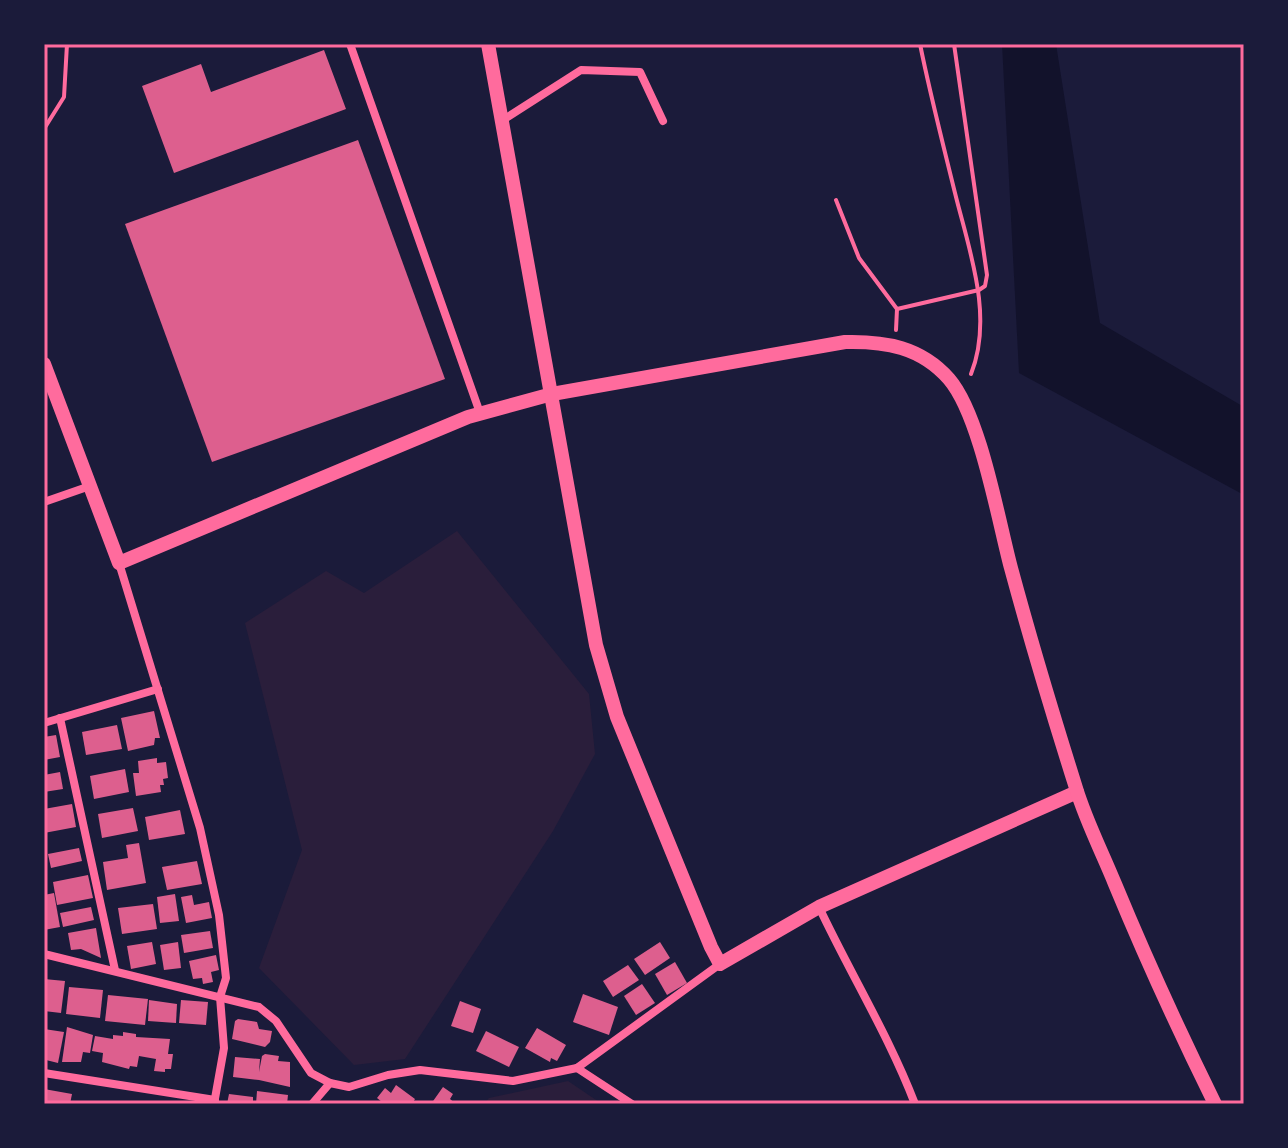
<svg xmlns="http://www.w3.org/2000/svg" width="1288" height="1148" viewBox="0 0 1288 1148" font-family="'Space Grotesk',sans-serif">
	<rect width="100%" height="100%" fill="#1b1b3a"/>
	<g fill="#2a1e3b">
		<path d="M457,531L589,694L595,754L553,831L405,1059L354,1065L259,968L302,850L245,623L326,571L364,593Z"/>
		<path d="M568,1081L602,1104H484L489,1098Z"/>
	</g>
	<path fill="#12122b" d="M1002,44H1056L1100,323L1244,407V495L1019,373Z"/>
	<g fill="#dd5f8e">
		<path d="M324,50L346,109L174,173L142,86L201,64L211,92Z"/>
		<path d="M358,140L445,379L212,462L125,224Z"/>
		<path d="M154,711L160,738H155L154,745L128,751L121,718Z"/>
		<path d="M117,725L122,749L86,755L82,732Z"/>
		<path d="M56,735L60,757L44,760V737Z"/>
		<path d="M157,758V763L166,762L168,778L163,779L164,785H160L161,792L136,796L133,773H139L138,761Z"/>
		<path d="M125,769L129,792L94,799L90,776Z"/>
		<path d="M60,772L63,789L44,792V775Z"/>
		<path d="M72,804L76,827L44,833V809Z"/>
		<path d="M133,808L138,831L102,838L98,814Z"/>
		<path d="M180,810L185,834L149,840L145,817Z"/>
		<path d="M139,843L146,883L107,890L103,862L128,858L126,845Z"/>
		<path d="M79,848L82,861L51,868L48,854Z"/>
		<path d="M197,861L202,884L167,890L162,867Z"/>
		<path d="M88,875L93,898L57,905L53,882Z"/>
		<path d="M54,893L60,927L44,930V895Z"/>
		<path d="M175,894L179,921L160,923L157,897Z"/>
		<path d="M192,895L194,905L209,902L212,918L186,923L181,897Z"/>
		<path d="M153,904L157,929L122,934L118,908Z"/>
		<path d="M91,907L94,920L63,927L60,913Z"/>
		<path d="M96,928L101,958L81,949L71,950L68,933Z"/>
		<path d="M210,931L213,948L184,953L181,935Z"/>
		<path d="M152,942L156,964L131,969L127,946Z"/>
		<path d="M178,942L181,968L164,970L160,945Z"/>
		<path d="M660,942L670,958L645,975L634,959Z"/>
		<path d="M216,955L219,970L211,972L213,982L203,984L202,978L193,979L189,961Z"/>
		<path d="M675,962L687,983L667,995L655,974Z"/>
		<path d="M628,965L639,980L613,997L603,981Z"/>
		<path d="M44,979L65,981L61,1013L44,1011Z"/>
		<path d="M642,984L655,1003L636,1015L624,996Z"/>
		<path d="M69,987L103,990L100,1018L66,1014Z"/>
		<path d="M583,994L618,1007L609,1035L573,1022Z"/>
		<path d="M108,995L148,999L145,1025L105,1021Z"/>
		<path d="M149,1000L177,1004L176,1023L148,1021Z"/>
		<path d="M181,1000L208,1002L206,1025L179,1023Z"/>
		<path d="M460,1001L481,1009L473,1033L451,1026Z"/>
		<path d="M238,1019L257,1022L259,1029L272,1031L270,1042L265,1047L232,1039L235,1021Z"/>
		<path d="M67,1027L93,1035L90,1053L83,1052L81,1062H62Z"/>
		<path d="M537,1028L566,1045L557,1061L551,1058L550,1062L525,1048Z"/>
		<path d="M44,1029L64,1032L58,1063L46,1060Z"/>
		<path d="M486,1031L519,1047L509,1067L476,1051Z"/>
		<path d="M123,1032L136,1034V1037L170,1039L168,1054H173L171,1069H165V1072L154,1071L156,1059L139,1056L137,1067L130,1066L129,1069L102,1062L103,1053L92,1051L95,1036L113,1039V1035L123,1036Z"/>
		<path d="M265,1054L279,1056L278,1061L290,1062V1087L259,1080L233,1077L235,1057L260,1059L259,1072L262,1056Z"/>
		<path d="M396,1085L415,1099L412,1104H380L382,1102L377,1098L385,1088L391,1093Z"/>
		<path d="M443,1087L453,1094L450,1099L456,1104H431Z"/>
		<path d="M44,1089L72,1094L70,1104H44Z"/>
		<path d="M257,1091L288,1095L287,1104H256Z"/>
		<path d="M229,1094L253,1097V1104H227Z"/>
	</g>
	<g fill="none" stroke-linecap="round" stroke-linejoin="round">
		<g stroke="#ff6b9d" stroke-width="4">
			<path d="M920,44C930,94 943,144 955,193C969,250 994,316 971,374"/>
			<path d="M44,129L64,97L67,44"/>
			<path d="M836,200L859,258L897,309L896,330"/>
			<path d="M897,309L979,290L985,286L987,275L954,44"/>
		</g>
		<g stroke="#ff6b9d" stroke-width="8">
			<path d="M350,44L480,413"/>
			<path d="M503,120L581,70L640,72L663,121"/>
			<path d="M44,502L90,486"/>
			<path d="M119,563L200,828L219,915L226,978L220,997L224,1048L214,1104"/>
			<path d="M60,718L115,970"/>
			<path d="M44,723L158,689"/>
			<path d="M819,907C850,973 889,1036 915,1104"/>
			<path d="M44,954L259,1007L276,1021L311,1073L330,1083L349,1087L388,1075L420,1070L513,1081L577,1068L720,964"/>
			<path d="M577,1068L632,1104"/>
			<path d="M44,1073L215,1100"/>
			<path d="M312,1104L330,1083"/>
		</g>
		<g stroke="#ff6b9d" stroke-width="14">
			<path d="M488,44L596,645L617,717L711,947L720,964L819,907L1077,792"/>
			<path d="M44,364L119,563L468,417L552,394L845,342C885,341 921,347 949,379C980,415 998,519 1011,568C1031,642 1053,715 1076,788C1086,821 1102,852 1115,884C1146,959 1179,1031 1215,1104"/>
		</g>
	</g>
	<rect width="1288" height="1148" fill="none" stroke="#1b1b3a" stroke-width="92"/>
	<rect x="46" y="46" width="1196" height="1056" fill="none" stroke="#ff6b9d" stroke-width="3"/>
</svg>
